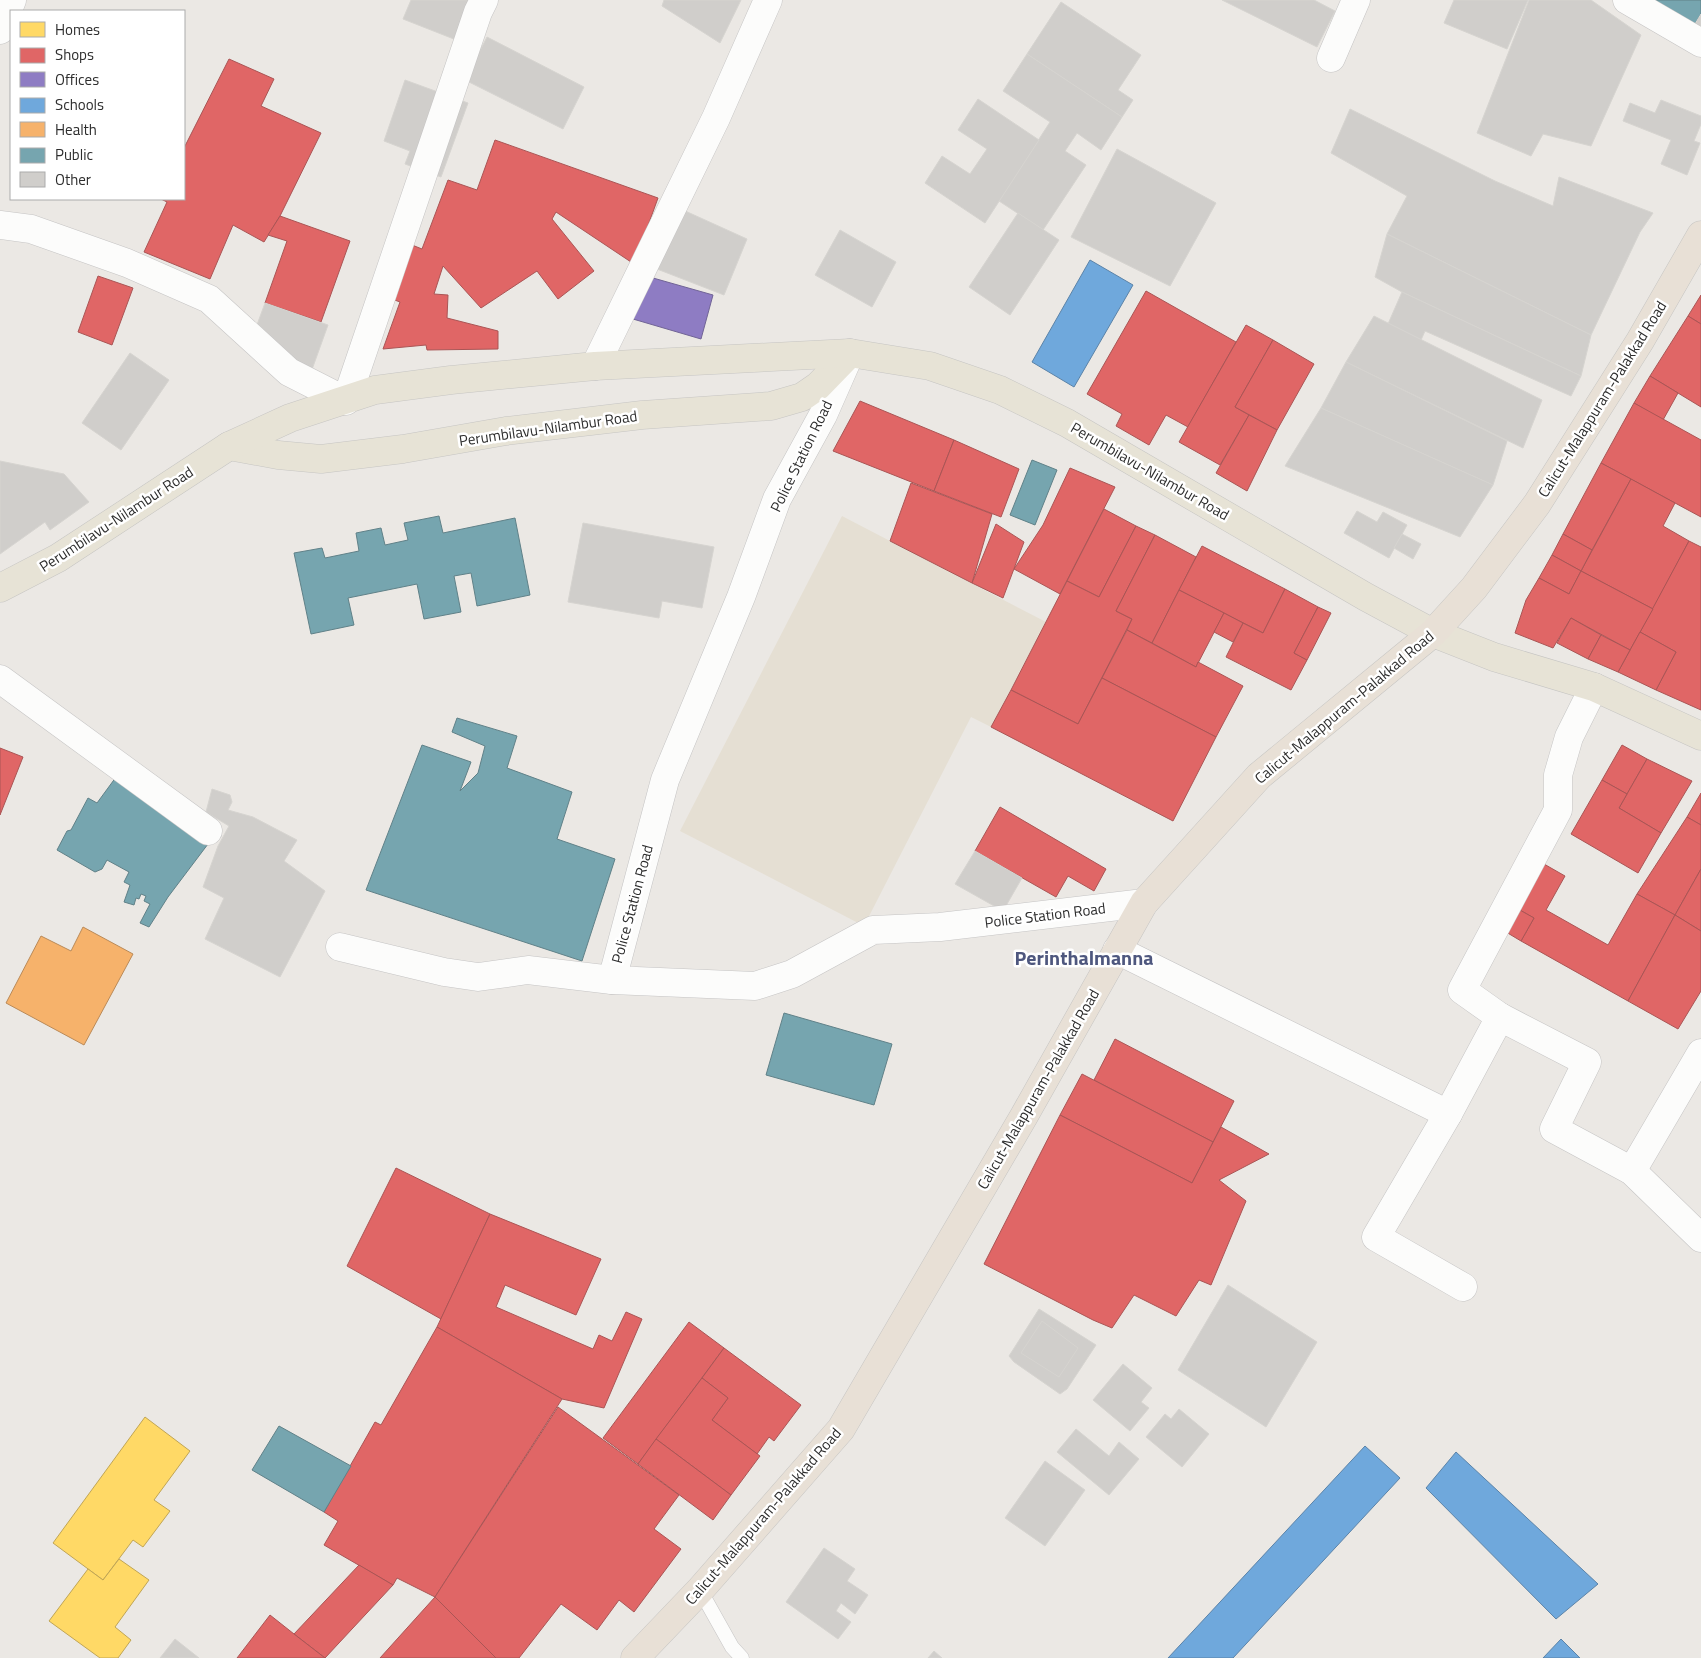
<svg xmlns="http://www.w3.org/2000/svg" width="1701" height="1658" viewBox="0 0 1701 1658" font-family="'Titillium Web',sans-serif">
	<rect width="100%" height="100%" fill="#ebe8e4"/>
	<path fill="#e5dfd3" d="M842,516L1046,622L991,727L971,717L864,926L680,831Z"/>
	<g fill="#ffd966" stroke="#c0a555">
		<path d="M145,1417L190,1451L154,1500L170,1511L143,1547L133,1540L103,1580L53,1543Z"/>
		<path d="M119,1559L149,1580L115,1627L131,1640L118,1658H100L49,1621L88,1569L103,1580Z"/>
	</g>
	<g fill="#e06666" stroke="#a55">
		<path d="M229,59L274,79L261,106L321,133L280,216L264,242L233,225L210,279L144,252L167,202L161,199H184V148Z"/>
		<path d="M495,140L658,198L634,264L556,212L552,219L594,271L558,299L537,271L481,308L443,266L434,294L448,295L447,318L498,331V349L427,350L426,345L383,349L400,302L392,299L412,245L422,249L448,180L477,190Z"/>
		<path d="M280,216L350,241L321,322L265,303L287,241L268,235Z"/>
		<path d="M98,276L133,288L112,345L78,332Z"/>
		<path d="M1146,291L1236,342L1188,427L1166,415L1149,445L1116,426L1122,414L1087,394Z"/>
		<path d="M1701,295V324L1688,316Z"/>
		<path d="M1688,316L1701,324V407L1650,376Z"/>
		<path d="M1246,325L1273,340L1235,407L1249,415L1220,465L1179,442Z"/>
		<path d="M1273,340L1314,364L1277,430L1235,407Z"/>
		<path d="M1650,376L1678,393L1663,420L1634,403Z"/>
		<path d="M860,401L954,440L934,491L833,451Z"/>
		<path d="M1634,403L1701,440V517L1601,463Z"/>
		<path d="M1249,415L1277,430L1247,491L1216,473Z"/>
		<path d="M954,440L1019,469L1001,517L934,491Z"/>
		<path d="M1601,463L1631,479L1592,550L1563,534Z"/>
		<path d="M1070,468L1115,487L1060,594L1014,569L1043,525Z"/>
		<path d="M1631,479L1675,503L1663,526L1689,541L1653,609L1581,571Z"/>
		<path d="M911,483L992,514L972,583L890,541Z"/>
		<path d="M1104,509L1136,526L1099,597L1067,581Z"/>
		<path d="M996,524L1024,542L1003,598L972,583Z"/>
		<path d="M1136,526L1155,535L1116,611L1132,619L1078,724L1011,690L1067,581L1099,597Z"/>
		<path d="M1563,534L1592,550L1581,571L1552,555Z"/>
		<path d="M1155,535L1196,557L1152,643L1127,630L1132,619L1116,611Z"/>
		<path d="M1689,541L1701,547V710L1656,690L1676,652L1640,632Z"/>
		<path d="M1202,546L1285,589L1263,633L1179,590Z"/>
		<path d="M1552,555L1581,571L1569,594L1539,578Z"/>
		<path d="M1581,571L1653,609L1630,650L1571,618L1553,648L1515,633L1526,600L1539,578L1569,594Z"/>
		<path d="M1285,589L1318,607L1294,653L1307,660L1291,690L1226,657L1243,623L1263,633Z"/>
		<path d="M1179,590L1224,613L1196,667L1152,643Z"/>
		<path d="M1318,607L1331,613L1307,660L1294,653Z"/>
		<path d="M1224,613L1243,623L1233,642L1214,632Z"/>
		<path d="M1571,618L1601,635L1588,659L1557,643Z"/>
		<path d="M1127,630L1196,667L1198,662L1243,686L1216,737L1102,678Z"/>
		<path d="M1640,632L1676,652L1656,690L1618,672Z"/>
		<path d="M1601,635L1630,650L1618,672L1588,659Z"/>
		<path d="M1102,678L1216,737L1173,821L991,727L1011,690L1078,724Z"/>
		<path d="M1622,745L1647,759L1627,794L1602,780Z"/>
		<path d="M0,748L23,757L0,815Z"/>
		<path d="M1647,759L1692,781L1661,833L1619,808Z"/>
		<path d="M1602,780L1627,794L1619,808L1661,833L1638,873L1571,834Z"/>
		<path d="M1701,793V825L1687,817Z"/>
		<path d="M1000,807L1106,869L1094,891L1068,876L1056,897L975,851Z"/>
		<path d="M1687,817L1701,825V869L1675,915L1637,894Z"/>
		<path d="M1544,864L1565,876L1546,910L1608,945L1637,894L1675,915L1628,1001L1521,941L1534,918L1518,909Z"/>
		<path d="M1701,869V931L1675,915Z"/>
		<path d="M1518,909L1534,918L1521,941L1506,932Z"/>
		<path d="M1675,915L1701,931V991L1678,1029L1628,1001Z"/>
		<path d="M1115,1039L1234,1101L1213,1142L1094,1080Z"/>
		<path d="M1082,1074L1213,1142L1192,1183L1060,1115Z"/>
		<path d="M1060,1115L1192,1183L1221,1127L1269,1154L1219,1180L1246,1201L1211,1285L1199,1280L1176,1316L1134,1295L1112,1328L1093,1320L984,1264Z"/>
		<path d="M396,1168L490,1214L441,1319L347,1266Z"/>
		<path d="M490,1214L601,1259L576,1315L505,1285L496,1307L593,1349L599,1335L612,1341L626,1312L642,1319L604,1408L562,1399L437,1327Z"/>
		<path d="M689,1322L724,1348L638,1464L603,1438Z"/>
		<path d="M437,1327L562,1399L435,1597L397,1578L393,1585L324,1545L338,1521L324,1512L375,1422L381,1425Z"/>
		<path d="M724,1348L801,1405L774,1441L769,1437L757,1454L712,1420L728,1398L702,1378Z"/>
		<path d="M702,1378L728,1398L712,1420L760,1456L731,1495L656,1439Z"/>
		<path d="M558,1407L679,1495L654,1529L681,1549L634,1612L619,1600L597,1630L561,1604L519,1658H496L435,1597Z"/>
		<path d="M656,1439L731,1495L713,1520L638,1464Z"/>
		<path d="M359,1565L393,1585L325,1658L294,1634Z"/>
		<path d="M435,1597L496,1658H380Z"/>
		<path d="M270,1615L294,1634L325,1658H237Z"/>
	</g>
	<path fill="#8e7cc3" stroke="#716496" d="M646,276L713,295L701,339L633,319Z"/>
	<g fill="#6fa8dc" stroke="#5b83a8">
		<path d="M1090,260L1133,285L1074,387L1032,362Z"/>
		<path d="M1365,1446L1400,1478L1233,1658H1168Z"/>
		<path d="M1456,1452L1598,1584L1556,1619L1426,1488Z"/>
		<path d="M1561,1639L1580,1658H1543Z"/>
	</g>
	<path fill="#f6b26b" stroke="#ba8a58" d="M83,927L133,954L84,1045L6,1003L41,936L71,951Z"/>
	<g fill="#76a5af" stroke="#608188">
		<path d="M1654,0H1701V14L1695,24Z"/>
		<path d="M1032,460L1057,470L1035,525L1010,515Z"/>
		<path d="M439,516L443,533L515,518L530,595L477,606L471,573L454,576L461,612L424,619L417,584L348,598L354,625L311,634L294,553L322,548L325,558L359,551L356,533L381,528L385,545L408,540L404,523Z"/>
		<path d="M457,718L517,736L507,768L572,792L557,839L615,859L582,961L366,890L422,745L471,762L460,791L478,773L485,746L452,732Z"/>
		<path d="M119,773L208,844L168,897L149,927L140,923L150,904L144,901L146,896L141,894L139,899L136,898L134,905L124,902L130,885L124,882L129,872L107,860L102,869L95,872L57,850L67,831L71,830L88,798L97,803Z"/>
		<path d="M784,1013L892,1044L874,1105L766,1075Z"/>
		<path d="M279,1426L351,1466L324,1512L252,1470Z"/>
	</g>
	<g fill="#d0cecb" stroke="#d6d4d0">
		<path d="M411,0H482L464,43L403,19Z"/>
		<path d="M664,0H741L720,43L662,6Z"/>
		<path d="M1222,0H1314L1335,11L1317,47Z"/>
		<path d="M1454,0H1528L1507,49L1444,23Z"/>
		<path d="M1529,0H1591L1641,35L1591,146L1543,134L1531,156L1477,133Z"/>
		<path d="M1061,2L1141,55L1118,90L1133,100L1122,117L1027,54Z"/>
		<path d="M1701,14V28L1695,24Z"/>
		<path d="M487,37L584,87L563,129L465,80Z"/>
		<path d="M1027,54L1122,117L1101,150L1077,133L1065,151L1086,165L1043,230L999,201L1050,122L1003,91Z"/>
		<path d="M405,80L468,103L441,177L405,164L410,151L384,141Z"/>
		<path d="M978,99L1039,140L985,223L925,183L942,156L970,174L987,149L958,130Z"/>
		<path d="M1661,100L1701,116V124L1694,141L1700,143L1687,175L1661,164L1671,140L1623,121L1630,103L1655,113Z"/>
		<path d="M1350,109L1495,181L1553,206L1559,177L1653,213L1640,232L1591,335L1387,234L1407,196L1331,153Z"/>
		<path d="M1117,149L1216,203L1170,286L1071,237Z"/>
		<path d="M683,210L747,239L724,295L657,269Z"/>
		<path d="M1018,213L1059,240L1010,315L969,287Z"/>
		<path d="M840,230L896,262L872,307L815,275Z"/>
		<path d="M1387,234L1591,335L1581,376L1402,292L1375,277Z"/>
		<path d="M1402,292L1581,376L1571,396L1425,331L1421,340L1388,324Z"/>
		<path d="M265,303L328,325L310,375L254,333Z"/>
		<path d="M1374,316L1542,400L1523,448L1346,362Z"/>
		<path d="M130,353L169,380L121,450L82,423Z"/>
		<path d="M1346,362L1507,441L1493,485L1321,408Z"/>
		<path d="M1321,408L1493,485L1460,537L1285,466Z"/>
		<path d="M0,461L64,474L89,502L50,530L45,522L0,554Z"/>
		<path d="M1357,511L1377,522L1383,512L1407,525L1389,558L1344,533Z"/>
		<path d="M583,523L714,547L702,608L662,601L659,618L568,602Z"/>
		<path d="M1402,534L1421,544L1413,559L1394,548Z"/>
		<path d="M212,789L230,795L232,802L228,810L253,817L297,840L284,861L325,891L280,977L205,939L224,898L203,887L218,846L229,826L206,812Z"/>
		<path d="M975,851L1022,878L1003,911L955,884Z"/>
		<path d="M1228,1285L1317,1342L1266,1427L1178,1370Z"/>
		<path d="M1039,1309L1096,1345L1067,1389L1060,1394L1014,1362L1009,1356Z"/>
		<path d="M1042,1321L1078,1348L1059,1377L1021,1353Z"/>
		<path d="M1123,1364L1152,1388L1141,1402L1149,1408L1130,1431L1093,1400Z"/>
		<path d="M1179,1409L1209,1434L1182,1467L1146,1437L1165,1414L1171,1419Z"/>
		<path d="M1076,1429L1109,1456L1119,1442L1139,1459L1109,1495L1057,1452Z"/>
		<path d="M1045,1461L1085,1490L1045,1546L1005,1518Z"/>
		<path d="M824,1548L855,1569L847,1581L868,1595L855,1614L841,1603L836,1611L851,1622L838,1639L786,1602Z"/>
		<path d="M175,1639L199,1658H160Z"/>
		<path d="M934,1651L942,1658H928Z"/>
	</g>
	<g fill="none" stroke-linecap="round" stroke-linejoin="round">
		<defs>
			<path id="service" d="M700,1590L732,1647L742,1658"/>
			<g id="minor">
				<path d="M1627,0L1701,43"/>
				<path d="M0,30L12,0"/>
				<path d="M1331,58L1356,0"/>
				<path d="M0,225L31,229L127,263L209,299L289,372L346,401L478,12L484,0"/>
				<path d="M849,356L823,415L777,499L741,597L665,780L612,980L755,986L792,974L873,930L940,927L1144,903"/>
				<path d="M595,366L716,118L768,0"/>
				<path d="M0,679L208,831"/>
				<path d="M340,947L444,972L478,977L528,970L612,980"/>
				<path d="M1117,950L1448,1114L1500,1017L1462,990L1558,810V775L1569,737L1594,687"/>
				<path d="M1500,1017L1587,1062L1554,1129L1632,1171L1701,1238"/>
				<path d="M1448,1114L1376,1237L1463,1287"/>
				<path d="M1632,1171L1701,1053"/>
			</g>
			<g id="primary">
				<path d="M229,446L278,455L321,459L403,449L506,431L642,415L771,406L802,397L818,386L850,353"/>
				<path d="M0,588L58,558L229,446L290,418L375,390L451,380L595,366L850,353L930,366L1000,390L1067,423L1366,597L1433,633L1494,657L1594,687L1701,736"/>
			</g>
			<path id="trunk" d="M635,1658L700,1590L841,1429L1024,1116L1144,903L1259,776L1433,633L1474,588L1537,504L1640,341L1701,235"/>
		</defs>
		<use href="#service" stroke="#c5c4c4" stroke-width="15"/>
		<use href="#minor" stroke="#c5c4c4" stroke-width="29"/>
		<use href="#primary" stroke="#c6c5c3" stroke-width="29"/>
		<use href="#trunk" stroke="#c6c5c3" stroke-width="29"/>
		<use href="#service" stroke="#fcfcfb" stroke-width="14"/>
		<use href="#minor" stroke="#fcfcfb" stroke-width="28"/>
		<use href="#primary" stroke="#e7e3d6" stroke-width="28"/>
		<use href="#trunk" stroke="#e8e0d6" stroke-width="28"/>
	</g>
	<g text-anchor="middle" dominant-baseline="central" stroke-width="5" stroke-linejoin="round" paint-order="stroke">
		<g font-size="15" fill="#2d2d2d" stroke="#fff">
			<text transform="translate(1602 399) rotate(-58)">Calicut-Malappuram-Palakkad Road</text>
			<text transform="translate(548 428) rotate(-8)">Perumbilavu-Nilambur Road</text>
			<text transform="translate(801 456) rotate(-64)">Police Station Road</text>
			<text transform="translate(1150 471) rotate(30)">Perumbilavu-Nilambur Road</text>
			<text transform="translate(116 519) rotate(-33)">Perumbilavu-Nilambur Road</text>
			<text transform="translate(1344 707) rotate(-40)">Calicut-Malappuram-Palakkad Road</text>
			<text transform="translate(632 904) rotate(-75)">Police Station Road</text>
			<text transform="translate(1045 915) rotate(-7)">Police Station Road</text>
			<text transform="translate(1038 1089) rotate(-60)">Calicut-Malappuram-Palakkad Road</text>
			<text transform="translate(763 1516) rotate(-49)">Calicut-Malappuram-Palakkad Road</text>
		</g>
		<g font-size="20" font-weight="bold" fill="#4e577e" stroke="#fff">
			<text x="1084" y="957">Perinthalmanna</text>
		</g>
	</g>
	<rect x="10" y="10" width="175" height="190" fill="#ffffff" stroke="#ababab"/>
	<rect x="20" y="22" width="25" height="15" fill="#ffd966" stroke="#ababab"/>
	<text x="55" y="35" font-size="15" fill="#2d2d2d">Homes</text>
	<rect x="20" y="48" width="25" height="15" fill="#e06666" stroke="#ababab"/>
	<text x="55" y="60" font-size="15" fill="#2d2d2d">Shops</text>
	<rect x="20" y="72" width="25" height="15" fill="#8e7cc3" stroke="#ababab"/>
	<text x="55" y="85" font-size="15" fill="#2d2d2d">Offices</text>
	<rect x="20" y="98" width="25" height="15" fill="#6fa8dc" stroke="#ababab"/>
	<text x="55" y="110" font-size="15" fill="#2d2d2d">Schools</text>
	<rect x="20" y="122" width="25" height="15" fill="#f6b26b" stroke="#ababab"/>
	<text x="55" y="135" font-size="15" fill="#2d2d2d">Health</text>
	<rect x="20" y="148" width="25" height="15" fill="#76a5af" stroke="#ababab"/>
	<text x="55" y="160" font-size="15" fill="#2d2d2d">Public</text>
	<rect x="20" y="172" width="25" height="15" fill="#d0cecb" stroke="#ababab"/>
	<text x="55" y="185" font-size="15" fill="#2d2d2d">Other</text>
</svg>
